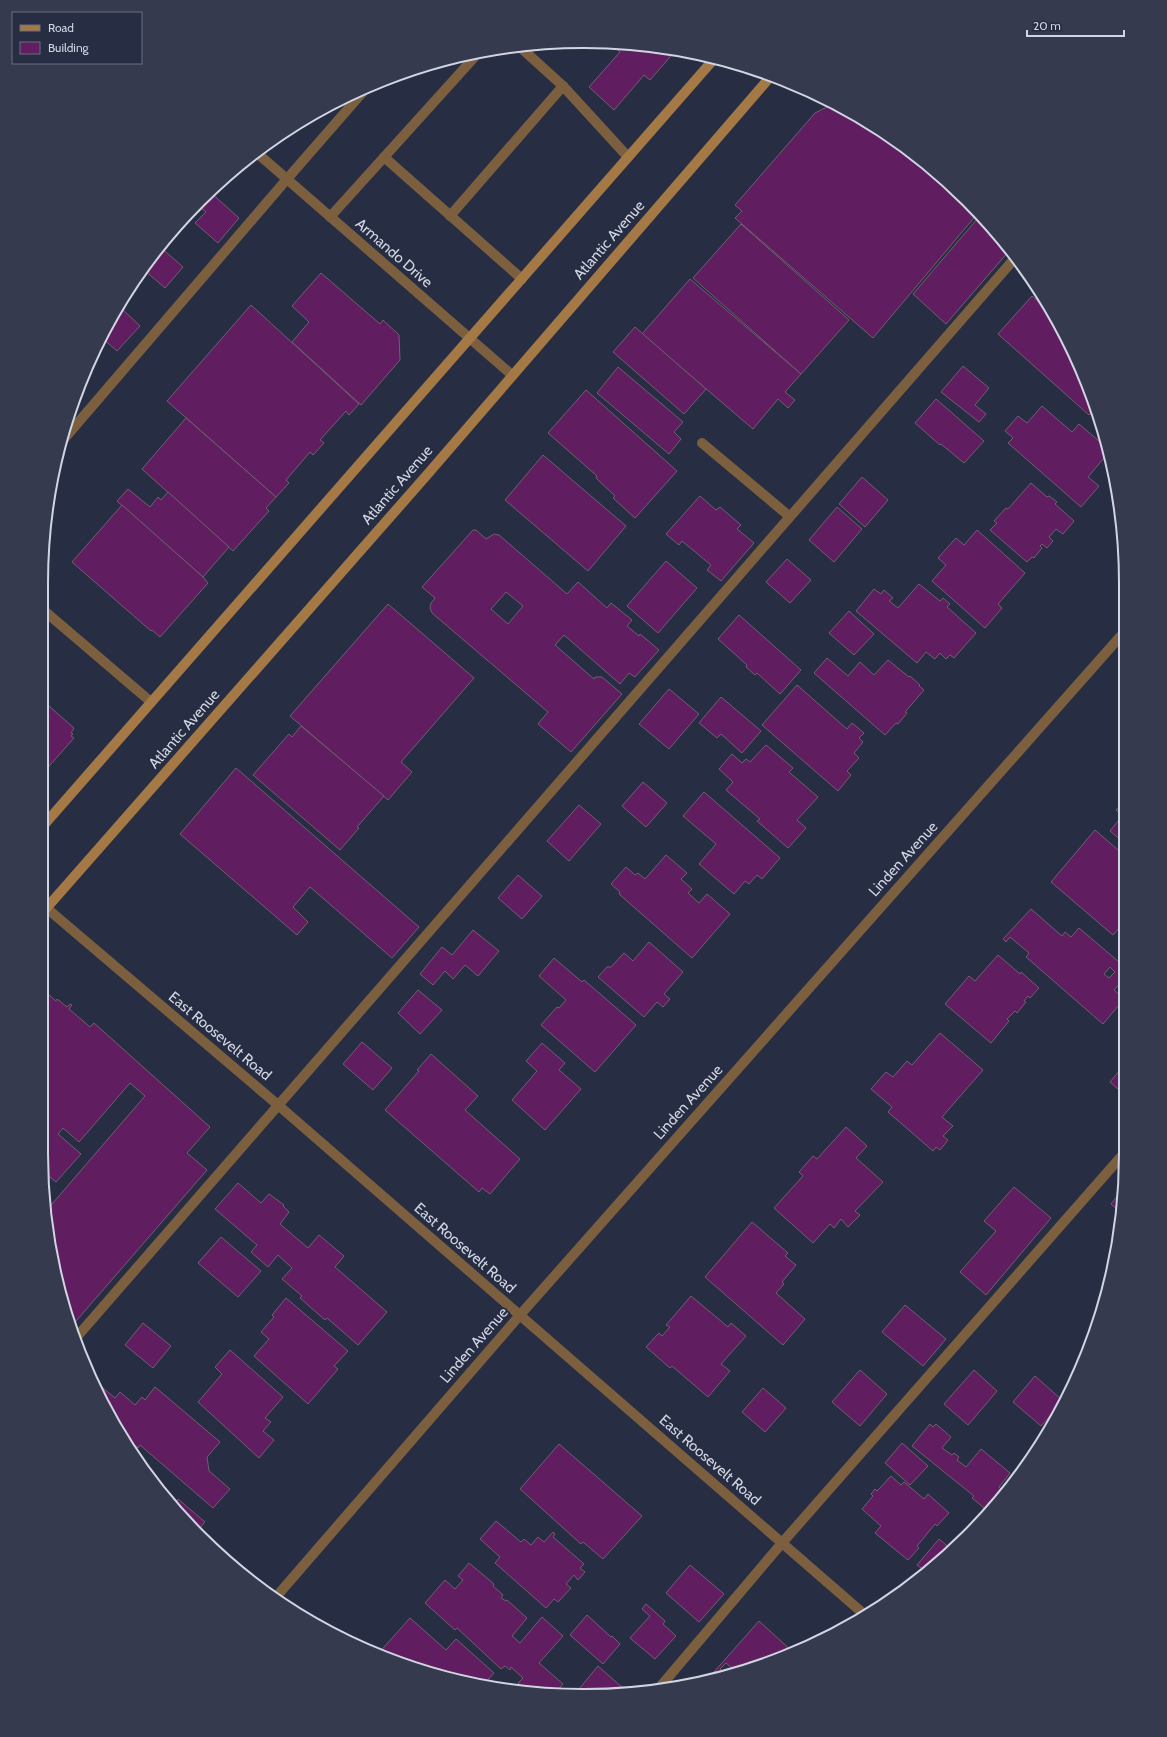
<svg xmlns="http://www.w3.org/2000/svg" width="1167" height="1737" viewBox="0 0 1167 1737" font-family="Cabin,sans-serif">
	<rect width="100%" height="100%" fill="#272d42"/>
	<g fill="#601d60" stroke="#725e71" fill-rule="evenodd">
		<path d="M610,44L676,50L650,80L644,75L614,110L589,87L620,52Z"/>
		<path d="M834,105L885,132L967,200L978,213L873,338L735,218L742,211L735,205L815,113L827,107Z"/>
		<path d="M210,192L239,218L218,243L195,223L206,212L200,207L187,222L183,219L200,200Z"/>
		<path d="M978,218L990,228L1009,251L946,324L913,294Z"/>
		<path d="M741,224L849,320L801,374L693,278Z"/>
		<path d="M159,246L183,267L165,288L143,269Z"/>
		<path d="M321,273L380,324L383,320L399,335L400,360L361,405L292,342L309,322L292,306Z"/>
		<path d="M690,279L801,374L785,392L795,400L788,408L778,399L753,429L642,334Z"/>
		<path d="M1032,296L1051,312L1057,324L1055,326L1061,331L1085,376L1095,409L1089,415L998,334Z"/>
		<path d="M251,305L359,404L349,415L346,411L320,440L324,443L313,455L310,452L286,480L289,483L276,497L167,401Z"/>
		<path d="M120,307L140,326L117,351L101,337Z"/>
		<path d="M635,327L706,389L684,414L613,352Z"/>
		<path d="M963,366L989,388L975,405L986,414L979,422L941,392Z"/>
		<path d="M618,367L683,422L674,432L681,439L669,454L597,393Z"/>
		<path d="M586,390L677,471L635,518L613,498L615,496L596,478L597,476L548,433Z"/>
		<path d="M936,399L984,441L964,463L941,444L940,445L915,423Z"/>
		<path d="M1042,406L1072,432L1079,424L1106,447L1108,453L1088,477L1099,486L1081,507L1008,443L1013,438L1005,431L1018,416L1027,423Z"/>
		<path d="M186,418L276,497L266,508L269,511L233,551L142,469Z"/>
		<path d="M543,455L626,526L588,571L505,500Z"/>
		<path d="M862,477L888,500L865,527L839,504Z"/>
		<path d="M1031,483L1047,497L1049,496L1057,502L1055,504L1074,521L1063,534L1056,529L1049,537L1053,541L1047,548L1042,544L1040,546L1042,548L1034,558L1032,557L1027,562L990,530L997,523L994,521L1006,508L1008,509Z"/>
		<path d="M128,489L150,507L158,497L161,500L168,492L229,547L203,577L117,501Z"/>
		<path d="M700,496L716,510L720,507L741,525L737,529L754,543L721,581L707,570L711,565L682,541L679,545L666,534Z"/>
		<path d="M122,505L203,577L208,583L160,637L152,630L151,631L72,562Z"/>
		<path d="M837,507L862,529L834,562L809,540Z"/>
		<path d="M473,530H476L486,539L494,534L499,535L567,594L578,582L607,608L611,603L632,620L627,626L639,636L640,634L659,650L635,677L629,673L620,684L564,635L555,645L594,679L595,677H602L622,694L571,752L538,724L548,712L432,613L430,608L431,603L435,598L422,587ZM506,592L523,606L508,624L491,609Z"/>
		<path d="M977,530L1025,573L998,604L1002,608L985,628L932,581L946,565L938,558L956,538L964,545Z"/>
		<path d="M787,559L811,580L790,603L766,582Z"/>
		<path d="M666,561L697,588L658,633L627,606Z"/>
		<path d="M919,584L940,601L943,598L950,604L947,607L976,633L954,658L950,655L946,659L940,653L935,659L926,652L917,663L856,611L874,589L881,594L884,590L893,598L889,601L898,608Z"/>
		<path d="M388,604L474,678L401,762L412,772L388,800L290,716Z"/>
		<path d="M849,611L874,634L854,655L829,633Z"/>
		<path d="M739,615L801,670L780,694L757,673L755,675L746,667L747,665L718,639Z"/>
		<path d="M827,658L848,676L860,662L874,675L888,660L909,677L910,676L920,685L919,686L924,690L905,712L907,713L898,724L896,723L885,735L814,673Z"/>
		<path d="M797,685L847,729L852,723L864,733L859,738L863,742L854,753L859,758L847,771L851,775L838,791L762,725Z"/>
		<path d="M669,689L699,714L669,749L639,724Z"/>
		<path d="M721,697L761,731L742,753L721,734L717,738L699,723Z"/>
		<path d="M42,700L74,728L71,733L73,734L71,736L74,738L42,774Z"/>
		<path d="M301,726L384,796L357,827L359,828L340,850L253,775L289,734L292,737Z"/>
		<path d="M766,745L793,768L789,772L818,797L797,820L806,828L788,848L757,821L760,819L726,790L733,782L719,769L732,754L742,763L746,759L750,762Z"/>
		<path d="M236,768L419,927L392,958L310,887L293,907L308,922L297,935L180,834Z"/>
		<path d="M643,782L667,803L646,827L622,806Z"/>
		<path d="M704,792L780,858L762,879L757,875L749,884L745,881L734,894L699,864L716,844L683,816Z"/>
		<path d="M1126,799V844L1110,831L1123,815L1116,810Z"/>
		<path d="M579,805L601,824L569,861L547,841Z"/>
		<path d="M1095,830L1126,857V902L1122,907L1126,910V920L1113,935L1051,882Z"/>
		<path d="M666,855L687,873L681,879L692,889L688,893L699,903L707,894L730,914L692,958L619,894L620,892L611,884L626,867L635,875L638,873L645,879Z"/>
		<path d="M518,875L542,896L522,919L498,898Z"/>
		<path d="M1031,909L1062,936L1065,932L1071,937L1079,928L1126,968V976L1114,990L1124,999L1103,1024L1026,957L1029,953L1010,937L1006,942L1003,939ZM1110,967L1115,972L1109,978L1104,974Z"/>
		<path d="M473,930L499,951L478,976L465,965L453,979L445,971L433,985L420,974L442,947L452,955Z"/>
		<path d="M649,942L683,972L664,994L670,999L663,1007L657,1002L644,1017L598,977L607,967H611L624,953L633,961Z"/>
		<path d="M998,955L1020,974L1021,972L1039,988L1030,998L1028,996L1024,1001L1026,1002L1017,1013L1015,1011L1007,1019L1009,1021L991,1043L945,1004L969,976L975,981Z"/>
		<path d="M554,958L582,982L584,980L636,1025L595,1072L541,1025L557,1007L559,1008L566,1000L539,976Z"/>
		<path d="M418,990L442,1010L420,1034L398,1013Z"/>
		<path d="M49,995L56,1001L57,999L67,1007L70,1004L72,1005L69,1009L90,1027L94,1023L210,1127L187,1153L207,1170L70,1328L46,1225V1211L145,1096L130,1083L79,1142L63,1128L58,1134L81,1154L56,1182L45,1173L44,1014L46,1012L44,1010V1002Z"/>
		<path d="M940,1033L983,1070L942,1117L953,1126L943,1136L948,1140L940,1150L936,1147L933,1151L888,1112L892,1107L871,1089L886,1072L893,1077L907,1061L912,1065Z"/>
		<path d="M362,1042L392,1068L373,1090L343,1064Z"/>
		<path d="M542,1043L565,1063L559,1070L581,1089L545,1130L512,1100L537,1071L526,1061Z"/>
		<path d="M431,1054L478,1096L465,1110L520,1159L490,1194L482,1188L479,1192L385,1110L419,1071L417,1070Z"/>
		<path d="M1126,1063V1096L1110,1082Z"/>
		<path d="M846,1127L867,1146L856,1158L883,1182L855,1211L860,1215L848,1227L841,1219L834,1228L830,1224L813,1243L774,1208L803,1176L799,1172L813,1156L817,1159Z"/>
		<path d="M238,1183L261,1203L269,1194L284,1205L283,1206L289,1212L280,1224L308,1248L319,1235L344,1256L335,1267L387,1312L358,1345L327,1318L325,1320L300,1298L302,1296L282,1279L292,1268L278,1255L268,1267L251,1252L257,1245L215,1209Z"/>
		<path d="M1014,1187L1051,1218L986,1295L960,1272L996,1231L984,1221Z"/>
		<path d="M1122,1190L1120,1212L1111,1204Z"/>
		<path d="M752,1222L788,1253L785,1256L796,1265L782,1282L784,1284L776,1293L805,1319L783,1345L705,1277Z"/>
		<path d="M221,1237L261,1271L238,1297L198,1263Z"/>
		<path d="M691,1296L728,1327L731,1323L746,1336L721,1364L730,1371L708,1397L672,1366L670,1368L646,1347L659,1333L662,1336L670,1327L666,1325Z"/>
		<path d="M286,1298L348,1351L334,1366L338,1369L308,1404L254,1356L269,1339L261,1332L274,1317L272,1315Z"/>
		<path d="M905,1305L946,1339L923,1366L882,1332Z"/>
		<path d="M143,1323L171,1346L153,1368L125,1345Z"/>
		<path d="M230,1350L283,1397L265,1418L271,1422L263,1431L274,1440L259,1458L198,1402L222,1374L215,1367Z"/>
		<path d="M860,1370L887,1394L860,1426L832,1402Z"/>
		<path d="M974,1370L997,1391L968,1425L944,1404Z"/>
		<path d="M1035,1376L1063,1401L1041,1426L1013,1402Z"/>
		<path d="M96,1382L115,1398L120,1392L135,1405L142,1397L145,1400L155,1387L220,1442L207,1457L209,1471L230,1489L213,1508L140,1445L138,1448L122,1434Z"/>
		<path d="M763,1388L786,1408L765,1432L742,1412Z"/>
		<path d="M930,1424L933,1427L936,1424L951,1437L942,1448L952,1455L954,1453L959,1457L957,1460L966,1467L981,1449L1010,1473L999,1487L1006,1493L989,1512L972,1498L974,1496L912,1446Z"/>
		<path d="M902,1443L928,1466L910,1485L885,1463Z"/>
		<path d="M559,1444L642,1516L603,1559L583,1542L581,1544L520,1489Z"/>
		<path d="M891,1476L901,1485L904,1482L924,1499L928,1494L949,1513L937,1526L935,1524L917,1546L919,1548L908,1560L875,1533L881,1526L862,1509L873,1496L871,1494L875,1489L877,1491Z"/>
		<path d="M166,1490L177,1501L178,1499L205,1522L196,1532L164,1493Z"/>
		<path d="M496,1521L521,1542L524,1539L531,1545L538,1537L544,1542L553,1532L555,1534L553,1537L584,1564L580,1568L585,1572L578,1580L574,1575L566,1584L571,1588L558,1602L554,1599L546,1608L495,1563L500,1557L480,1539Z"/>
		<path d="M939,1539L951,1549L924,1570L917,1565Z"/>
		<path d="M469,1563L494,1584L493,1586L503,1595L501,1598L506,1601L507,1600L527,1618L512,1636L520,1643L542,1617L563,1636L539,1663L563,1684L554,1694L528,1692L518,1683L523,1678L511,1667L510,1670L505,1666L501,1669L457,1628L455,1630L425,1603L445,1580L455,1589L463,1580L458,1576Z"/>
		<path d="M690,1565L724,1594L699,1622L666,1593Z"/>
		<path d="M646,1604L665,1621L663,1624L676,1636L655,1659L630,1638L650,1616L642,1609Z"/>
		<path d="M587,1615L611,1637L612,1636L620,1644L603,1664L570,1635Z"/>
		<path d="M410,1618L446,1650L456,1639L494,1673L484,1684L443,1678L377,1655Z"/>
		<path d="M759,1621L794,1653L732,1673L730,1671L733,1669L726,1663L720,1669L726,1674L706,1681Z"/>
		<path d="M598,1666L624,1689L623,1690L583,1693L579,1689Z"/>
	</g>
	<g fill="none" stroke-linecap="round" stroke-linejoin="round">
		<g stroke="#7b5f3f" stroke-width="10">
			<path d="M563,86L628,157"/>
			<path d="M384,157L522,279"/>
			<path d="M450,216L563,86L520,47"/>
			<path d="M330,217L480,51"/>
			<path d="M64,439L287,179L368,86"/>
			<path d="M702,443L789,516"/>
			<path d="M41,608L151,702"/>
			<path d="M75,1339L1015,258"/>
			<path d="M660,1687L782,1543L1126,1151"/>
		</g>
		<g stroke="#7b5f3f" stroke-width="10">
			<path d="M257,153L512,375"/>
			<path d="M43,905L278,1105L865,1615"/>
			<path d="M276,1597L520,1315L1126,630"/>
		</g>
		<g stroke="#a57945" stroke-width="10">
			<path d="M43,826L714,59"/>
			<path d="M43,912L426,476L771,76"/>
		</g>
	</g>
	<g text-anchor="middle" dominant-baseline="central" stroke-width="4" stroke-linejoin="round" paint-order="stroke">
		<g font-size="15" fill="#d1d5e3" stroke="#272d42">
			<text transform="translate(609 240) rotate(-49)">Atlantic Avenue</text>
			<text transform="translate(394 253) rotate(41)">Armando Drive</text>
			<text transform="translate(397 485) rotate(-49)">Atlantic Avenue</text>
			<text transform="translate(184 729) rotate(-49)">Atlantic Avenue</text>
			<text transform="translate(903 859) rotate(-48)">Linden Avenue</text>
			<text transform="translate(220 1036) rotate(40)">East Roosevelt Road</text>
			<text transform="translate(688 1102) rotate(-48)">Linden Avenue</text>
			<text transform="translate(465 1248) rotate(41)">East Roosevelt Road</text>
			<text transform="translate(474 1345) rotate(-49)">Linden Avenue</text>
			<text transform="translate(710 1460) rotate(41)">East Roosevelt Road</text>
		</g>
	</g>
	<path d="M0 0H1167V1737H0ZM583 48H584A535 535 0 0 1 1119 583V1154A535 535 0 0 1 584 1689H583A535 535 0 0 1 48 1154V583A535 535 0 0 1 583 48Z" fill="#353a4f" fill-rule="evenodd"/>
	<path fill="none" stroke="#d1d5e3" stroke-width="2" d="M583 48H584A535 535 0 0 1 1119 583V1154A535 535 0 0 1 584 1689H583A535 535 0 0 1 48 1154V583A535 535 0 0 1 583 48Z"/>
	<rect x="12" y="12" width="130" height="52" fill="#272d42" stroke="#6b7082"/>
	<rect x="20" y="25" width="20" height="6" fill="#a57945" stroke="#6b7082"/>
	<text x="48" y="32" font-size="12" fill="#d1d5e3">Road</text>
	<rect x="20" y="42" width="20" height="12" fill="#601d60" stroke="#6b7082"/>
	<text x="48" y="52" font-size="12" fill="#d1d5e3">Building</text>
	<path d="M1027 30v6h97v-6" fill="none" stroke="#d1d5e3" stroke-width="2"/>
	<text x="1033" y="30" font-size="12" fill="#d1d5e3" stroke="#272d42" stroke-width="3" paint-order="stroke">20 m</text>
</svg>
